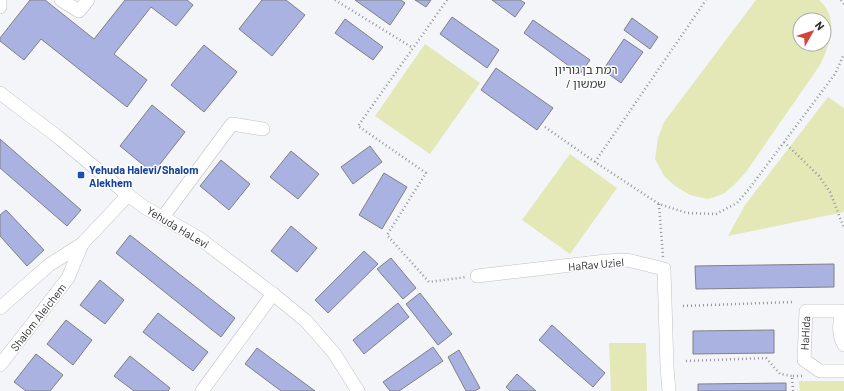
<svg xmlns="http://www.w3.org/2000/svg" width="844" height="391" viewBox="0 0 844 391" font-family="Barlow,'Noto Sans Hebrew',sans-serif">
	<rect width="100%" height="100%" fill="#f4f5f9"/>
	<g fill="#e3e8b6" fill-rule="evenodd">
		<path d="M756,0H819C840,18 830,45 820,65L746,172L734,185L723,194L708,199L690,195L675,186L664,176L655,159L658,138L664,122ZM800,20H824V44H800Z"/>
		<path d="M425,44L480,83L430,154L375,116Z"/>
		<path d="M828,97L844,108V212L728,236L745,205Z"/>
		<path d="M570,154L617,188L570,254L522,220Z"/>
		<path d="M609,343H646L647,391H611Z"/>
		<path d="M799,381H844V391H800Z"/>
	</g>
	<g fill="#a9b2e1" stroke="#7f8084">
		<path d="M30,0H45L94,39L125,0H187L193,5L176,26L151,7L114,54L147,80L127,107L41,39L24,60L0,41V38Z"/>
		<path d="M262,0H286L305,15L272,56L239,29Z"/>
		<path d="M355,0H401L405,3L390,25Z"/>
		<path d="M415,0H431L426,7Z"/>
		<path d="M492,0H520L525,3L515,17Z"/>
		<path d="M452,17L499,50L487,68L440,34Z"/>
		<path d="M632,18L658,37L650,49L624,30Z"/>
		<path d="M345,19L383,47L373,60L335,33Z"/>
		<path d="M533,20L590,60L580,74L524,33Z"/>
		<path d="M624,39L643,52L621,83L603,70Z"/>
		<path d="M204,45L237,72L204,112L171,85Z"/>
		<path d="M496,68L553,108L537,130L481,90Z"/>
		<path d="M152,105L185,132L153,173L120,146Z"/>
		<path d="M0,139L81,210L67,226L0,168Z"/>
		<path d="M370,146L382,162L353,184L341,167Z"/>
		<path d="M291,151L319,174L298,199L270,177Z"/>
		<path d="M221,160L250,184L229,210L200,186Z"/>
		<path d="M384,173L407,187L382,229L359,215Z"/>
		<path d="M6,210L44,250L27,266L0,236V215Z"/>
		<path d="M291,226L317,248L297,272L271,251Z"/>
		<path d="M130,235L235,318L221,337L116,253Z"/>
		<path d="M364,251L378,264L328,313L315,300Z"/>
		<path d="M391,258L416,288L403,299L377,269Z"/>
		<path d="M834,264V287L696,289L695,266Z"/>
		<path d="M100,280L124,300L105,324L80,305Z"/>
		<path d="M420,293L452,334L438,345L406,304Z"/>
		<path d="M398,303L409,317L364,354L353,340Z"/>
		<path d="M158,313L208,352L193,371L143,332Z"/>
		<path d="M66,320L92,340L73,365L47,344Z"/>
		<path d="M552,325L605,373L593,387L539,340Z"/>
		<path d="M774,330V353L693,354V331Z"/>
		<path d="M433,347L443,361L399,391H390L383,382Z"/>
		<path d="M257,348L315,391H281L245,364Z"/>
		<path d="M459,350L480,388L475,391H466L448,357Z"/>
		<path d="M36,354L63,375L50,391H26L14,382Z"/>
		<path d="M130,356L170,388L168,391H134L114,376Z"/>
		<path d="M517,374L536,391H510L506,387Z"/>
		<path d="M786,383V391H698V384Z"/>
	</g>
	<g fill="none" stroke-linecap="round" stroke-linejoin="round">
		<defs>
			<g id="street">
				<path d="M61,0L79,11L88,0"/>
				<path d="M0,7V0"/>
				<path d="M0,93L58,137L128,195L144,207L199,238L273,294L306,321L334,353L358,391"/>
				<path d="M163,217L232,124L263,129"/>
				<path d="M477,276L606,261L627,260L664,269L667,367L669,391"/>
				<path d="M0,308L49,265L82,244L128,195"/>
				<path d="M844,345C838,335 839,322 842,311H806L804,360L820,371H844"/>
				<path d="M0,365L68,278L82,244"/>
				<path d="M202,391L273,294"/>
			</g>
		</defs>
		<use href="#street" stroke="#bfc0c4" stroke-width="14"/>
		<g stroke="#959699" stroke-width="2.5" stroke-dasharray="1 3" stroke-linecap="butt">
			<path d="M335,0L413,48"/>
			<path d="M447,0L358,126L426,173L387,235L429,282L466,277"/>
			<path d="M841,0L844,4"/>
			<path d="M545,127L595,162L659,204L687,213L716,214L737,203L749,189L835,74L844,54"/>
			<path d="M784,142L819,176L830,192L844,228"/>
			<path d="M595,162L706,0"/>
			<path d="M659,204L663,257"/>
			<path d="M683,306L792,302"/>
			<path d="M686,361L766,358L780,374L792,376"/>
			<path d="M793,391L792,376H804"/>
		</g>
		<use href="#street" stroke="#fff" stroke-width="13"/>
	</g>
	<rect fill="#1a4fb4" stroke="#fff" stroke-width="1.5" x="77" y="171" width="8" height="8" rx="2"/>
	<g text-anchor="middle" dominant-baseline="central" stroke-width="3" stroke-linejoin="round" paint-order="stroke">
		<g font-size="11" font-weight="bold" fill="#164399" stroke="#fff" text-anchor="start">
			<text x="89" y="169">Yehuda Halevi/Shalom<tspan x="89" dy="13">Alekhem</tspan></text>
		</g>
		<g font-size="11" fill="#2a2a2c" stroke="#fff">
			<text transform="translate(178 227) rotate(31)">Yehuda HaLevi</text>
			<text transform="translate(596 264) rotate(-5)">HaRav Uziel</text>
			<text transform="translate(38 317) rotate(-52)">Shalom Aleichem</text>
			<text transform="translate(805 333) rotate(-87)">HaHida</text>
		</g>
		<g font-size="12" fill="#404144" stroke="#fff">
			<text x="586" y="69">רמת בן גוריון<tspan x="586" dy="14">/ שמשון</tspan></text>
		</g>
	</g>
	<g transform="translate(812 32) rotate(51)"><circle r="19" fill="#ffffff" stroke="#aaaaab"/>
	<path d="M0-3L7 15L0 10L-7 15Z" fill="#d2443c"/>
	<text y="-6" font-size="11" font-weight="bold" text-anchor="middle" fill="#2a2a2c">N</text>
	</g>
</svg>
